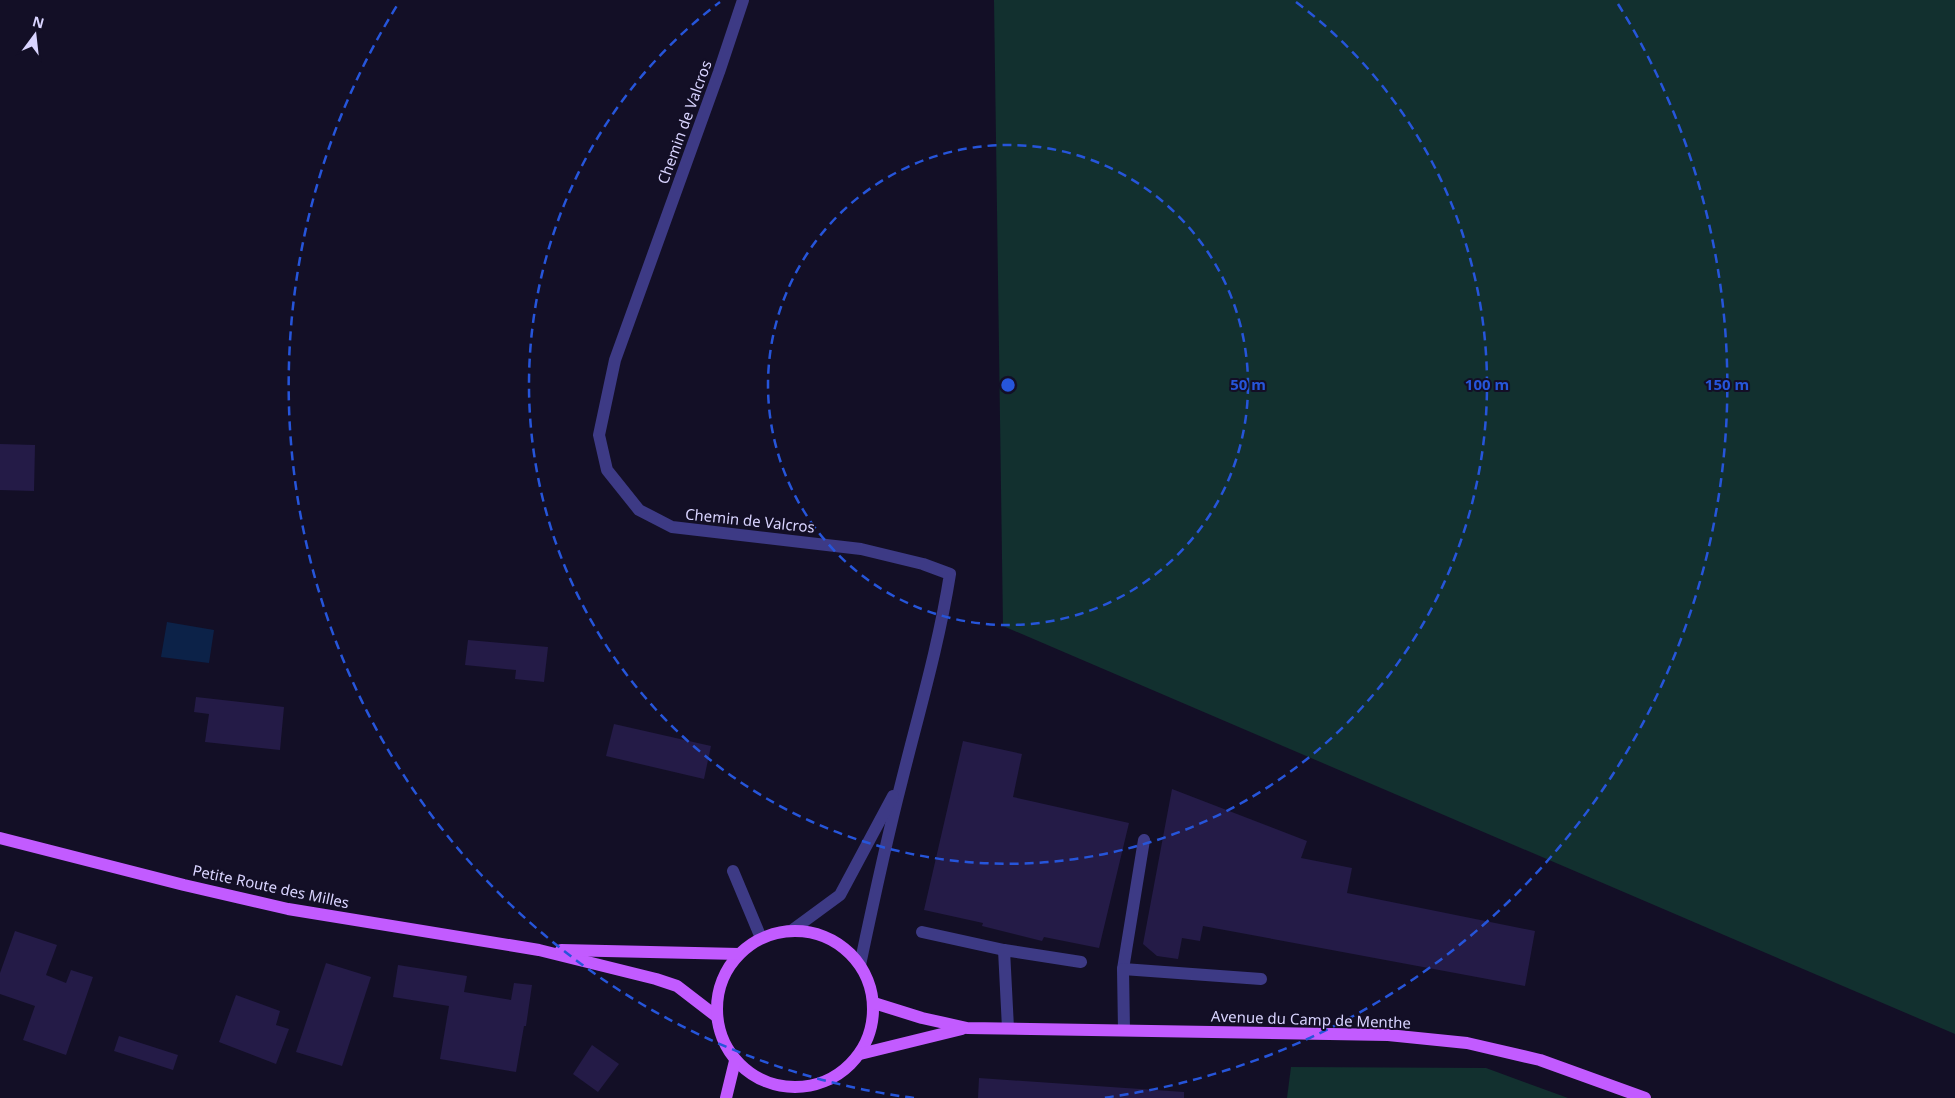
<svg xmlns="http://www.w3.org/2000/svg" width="1955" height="1098" viewBox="0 0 1955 1098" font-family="'Noto Sans',sans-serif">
	<rect width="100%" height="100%" fill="#130f26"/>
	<g fill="#12302f">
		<path d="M994,0H1955V1034L1003,626Z"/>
		<path d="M1291,1067L1486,1068L1568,1098H1287Z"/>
	</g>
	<path fill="#0c2248" d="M167,622L214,630L209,663L161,657Z"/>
	<g fill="#241b47">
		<path d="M0,444L35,445L34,491L0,490Z"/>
		<path d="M468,640L548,647L544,682L515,679L516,670L465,665Z"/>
		<path d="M196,697L284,707L280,750L205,742L209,714L194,712Z"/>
		<path d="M614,724L711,746L704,779L606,756Z"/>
		<path d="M963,741L1022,754L1013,797L1129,823L1099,948L1044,937L1042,941L982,926L983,923L924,910Z"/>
		<path d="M1172,789L1307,841L1301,858L1352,868L1347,893L1535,931L1525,986L1203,926L1200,941L1182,938L1178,959L1157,956L1143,944Z"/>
		<path d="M15,931L57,945L46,975L66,983L71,970L93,977L66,1055L23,1040L35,1006L0,994V973Z"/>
		<path d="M326,963L371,977L342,1066L296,1052Z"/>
		<path d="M398,965L467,976L464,992L511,1000L514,983L532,985L526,1026H524L516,1072L440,1059L449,1006L393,997Z"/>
		<path d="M236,995L280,1011L276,1025L289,1029L276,1064L219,1042Z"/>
		<path d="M119,1036L178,1055L173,1070L114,1051Z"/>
		<path d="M592,1045L619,1064L598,1092L573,1074Z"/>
		<path d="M979,1078L1184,1092V1098H978Z"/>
	</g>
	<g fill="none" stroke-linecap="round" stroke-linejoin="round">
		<g stroke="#3d3a85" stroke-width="12">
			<path d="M743,0L719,72L615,360L599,435L607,470L639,510L672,527L861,549L923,564L950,574C939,644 919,712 902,780C886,842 873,903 860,965"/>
			<path d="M733,871L761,938"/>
			<path d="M791,931L840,895L893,796"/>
			<path d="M922,932L1004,950"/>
			<path d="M1123,969L1144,840"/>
			<path d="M1008,1028L1004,950L1081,962"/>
			<path d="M1124,1030L1123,969L1261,979"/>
		</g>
		<g stroke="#c25bff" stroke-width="12">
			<path d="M0,838L184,885L288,909L539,950L656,979L677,986L716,1016"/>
			<circle cx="795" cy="1009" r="78"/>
			<path d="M561,950L739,954"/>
			<path d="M874,1003L922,1018L967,1028L1388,1035L1467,1043L1540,1060L1645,1098"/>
			<path d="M860,1054L962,1029"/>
			<path d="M726,1098L735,1061"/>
		</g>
	</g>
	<g fill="none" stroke="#2655da" stroke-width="2.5" stroke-dasharray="9 6">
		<circle cx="1008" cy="385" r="240"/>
		<path d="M1296 2A479 479 0 1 1 720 2"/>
		<path d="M914 1098A719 719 0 0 1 398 4M1618 4A719 719 0 0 1 1102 1098"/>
	</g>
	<g text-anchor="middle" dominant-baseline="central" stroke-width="4" stroke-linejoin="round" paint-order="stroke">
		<g font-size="15" fill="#d9d4ff" stroke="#130f26">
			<text transform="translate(684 122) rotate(-70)">Chemin de Valcros</text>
			<text transform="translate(750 520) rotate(6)">Chemin de Valcros</text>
			<text transform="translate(271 886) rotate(12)">Petite Route des Milles</text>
			<text transform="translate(1311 1019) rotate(2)">Avenue du Camp de Menthe</text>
		</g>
	</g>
	<circle cx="1008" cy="385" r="8" fill="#2655da" stroke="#130f26" stroke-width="2.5"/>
	<g font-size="15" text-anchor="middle" font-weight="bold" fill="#2655da" stroke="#130f26" stroke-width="4" stroke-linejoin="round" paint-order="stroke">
		<text x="1248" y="390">50 m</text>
		<text x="1487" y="390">100 m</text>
		<text x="1727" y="390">150 m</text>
	</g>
	<g transform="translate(35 35) rotate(15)" stroke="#130f26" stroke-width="4" paint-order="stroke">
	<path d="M0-4L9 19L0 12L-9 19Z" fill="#d9d4ff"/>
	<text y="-8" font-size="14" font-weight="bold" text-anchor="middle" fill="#d9d4ff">N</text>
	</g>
</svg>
